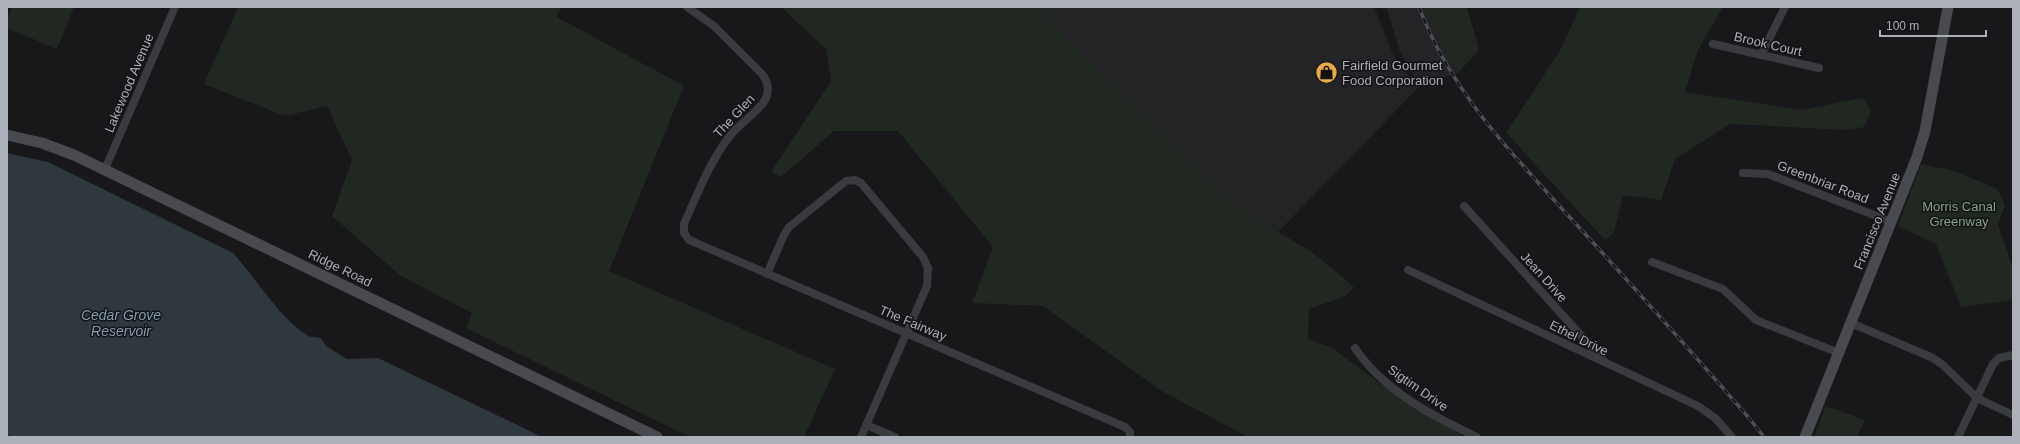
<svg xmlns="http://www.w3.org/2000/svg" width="2020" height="444" viewBox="0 0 2020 444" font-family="Arial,sans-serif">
	<rect width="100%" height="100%" fill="#18181a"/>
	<path fill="#242427" d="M1053,7H1374L1397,64L1419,85L1400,52L1386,7H1426L1458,73L1420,86L1278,232L1231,205L1115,89L1051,22V11Z"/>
	<g fill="#202821">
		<path d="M12,7H74L57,49L7,28V20Z"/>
		<path d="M238,7H561L557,17L684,86L609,271L835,369L804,437H690L466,328L472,313L401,276L332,216L352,160L327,106L285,116L204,84Z"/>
		<path d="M781,7H1053L1051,11V22L1115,89L1231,204L1312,252L1354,287L1346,296L1309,309L1308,339L1332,348L1400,398L1464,437H1248L1160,390L1043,306L972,303L993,247L898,131H834L781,177L771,172L831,81L826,49Z"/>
		<path d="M1426,7H1467L1479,50L1458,73Z"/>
		<path d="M1580,7H1723L1698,50L1685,92L1800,110L1863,98L1871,111L1864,127L1846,130L1730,124L1675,159L1661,200L1623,195L1614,233L1605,240L1506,133L1561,49Z"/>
		<path d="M1921,164L1958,172L1997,189L2005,205L1998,225L2013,268V300L1961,307L1936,244L1898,226Z"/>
		<path d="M1826,406L1865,420L1857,437H1814Z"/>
	</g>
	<path fill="#2f383e" d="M7,153L48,162L233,253C255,277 280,319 307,335C311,338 317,337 321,338L326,346L347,359L378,358L542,437H16L7,435Z"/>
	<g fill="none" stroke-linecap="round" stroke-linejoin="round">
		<g stroke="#3a3b3f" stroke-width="8">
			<path d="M687,7L714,26L762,74C768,82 770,91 765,100C759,111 738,125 729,137C709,163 697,195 684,224V233L689,240L1125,427L1130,432V437"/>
			<path d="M1713,44L1819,68"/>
			<path d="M1761,55L1785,7"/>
			<path d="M105,169L175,7"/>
			<path d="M1743,173L1768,174L1892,222"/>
			<path d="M1464,206L1604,361"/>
			<path d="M1652,262L1723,289L1756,320L1839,353"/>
			<path d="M1408,270L1698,406L1715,418L1732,437"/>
			<path d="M767,274L784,235L789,227L846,181L855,180L861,183L923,257L928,268L927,286L861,437"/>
			<path d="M1851,323L1933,358L1943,365L1977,398L2013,415"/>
			<path d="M1355,348C1383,390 1432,416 1477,437"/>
			<path d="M866,425L895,437"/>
			<path d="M1958,437L1993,364L1999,358L2013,355"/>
		</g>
		<g stroke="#484a4f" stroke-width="11">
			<path d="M7,135L42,143L74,155L657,437"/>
			<path d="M1805,437L1917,157L1925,131L1948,7"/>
		</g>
		<defs>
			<path id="rail" d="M1419,7C1453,98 1522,164 1586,235C1641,295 1695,356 1749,418L1764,437"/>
		</defs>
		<use href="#rail" stroke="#4d4f54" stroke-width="3.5"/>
		<use href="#rail" stroke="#131315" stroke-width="2" stroke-dasharray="6" stroke-linecap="butt"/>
	</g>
	<defs>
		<symbol id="shop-disc" viewBox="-11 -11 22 22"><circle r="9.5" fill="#e8ac42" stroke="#131315"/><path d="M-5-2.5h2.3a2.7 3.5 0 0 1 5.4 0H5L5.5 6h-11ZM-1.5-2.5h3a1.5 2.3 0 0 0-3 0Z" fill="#111"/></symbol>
	</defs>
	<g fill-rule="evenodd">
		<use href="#shop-disc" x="1314" y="60" width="25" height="25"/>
	</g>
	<g text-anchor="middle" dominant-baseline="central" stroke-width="3" stroke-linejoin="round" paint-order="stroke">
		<g font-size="13" fill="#abb0b9" stroke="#131315">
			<text transform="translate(1768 44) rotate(13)">Brook Court</text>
			<text transform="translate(129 83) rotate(-67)">Lakewood Avenue</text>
			<text transform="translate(734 116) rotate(-47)">The Glen</text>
			<text transform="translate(1823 182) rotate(21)">Greenbriar Road</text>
			<text transform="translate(1877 221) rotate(-68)">Francisco Avenue</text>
			<text transform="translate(340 268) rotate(26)">Ridge Road</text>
			<text transform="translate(1544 277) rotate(48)">Jean Drive</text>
			<text transform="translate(913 323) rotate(23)">The Fairway</text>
			<text transform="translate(1579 338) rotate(26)">Ethel Drive</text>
			<text transform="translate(1418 388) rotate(35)">Sigtim Drive</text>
		</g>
		<g font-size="13" fill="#abb0b9" stroke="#131315" text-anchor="start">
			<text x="1342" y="65">Fairfield Gourmet<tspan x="1342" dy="15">Food Corporation</tspan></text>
		</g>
		<g font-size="13" fill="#84a385" stroke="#131315">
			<text x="1959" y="206">Morris Canal<tspan x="1959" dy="15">Greenway</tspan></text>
		</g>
		<g font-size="14" font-style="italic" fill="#859eb2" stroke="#131315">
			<text x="121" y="315">Cedar Grove<tspan x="121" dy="16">Reservoir</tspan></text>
		</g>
	</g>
	<rect width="2020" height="444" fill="none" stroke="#abb0b9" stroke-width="16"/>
	<path d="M1880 30v6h106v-6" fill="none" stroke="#abb0b9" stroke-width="2"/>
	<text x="1886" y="30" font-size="12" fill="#abb0b9" stroke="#131315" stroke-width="3" paint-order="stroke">100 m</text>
</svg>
